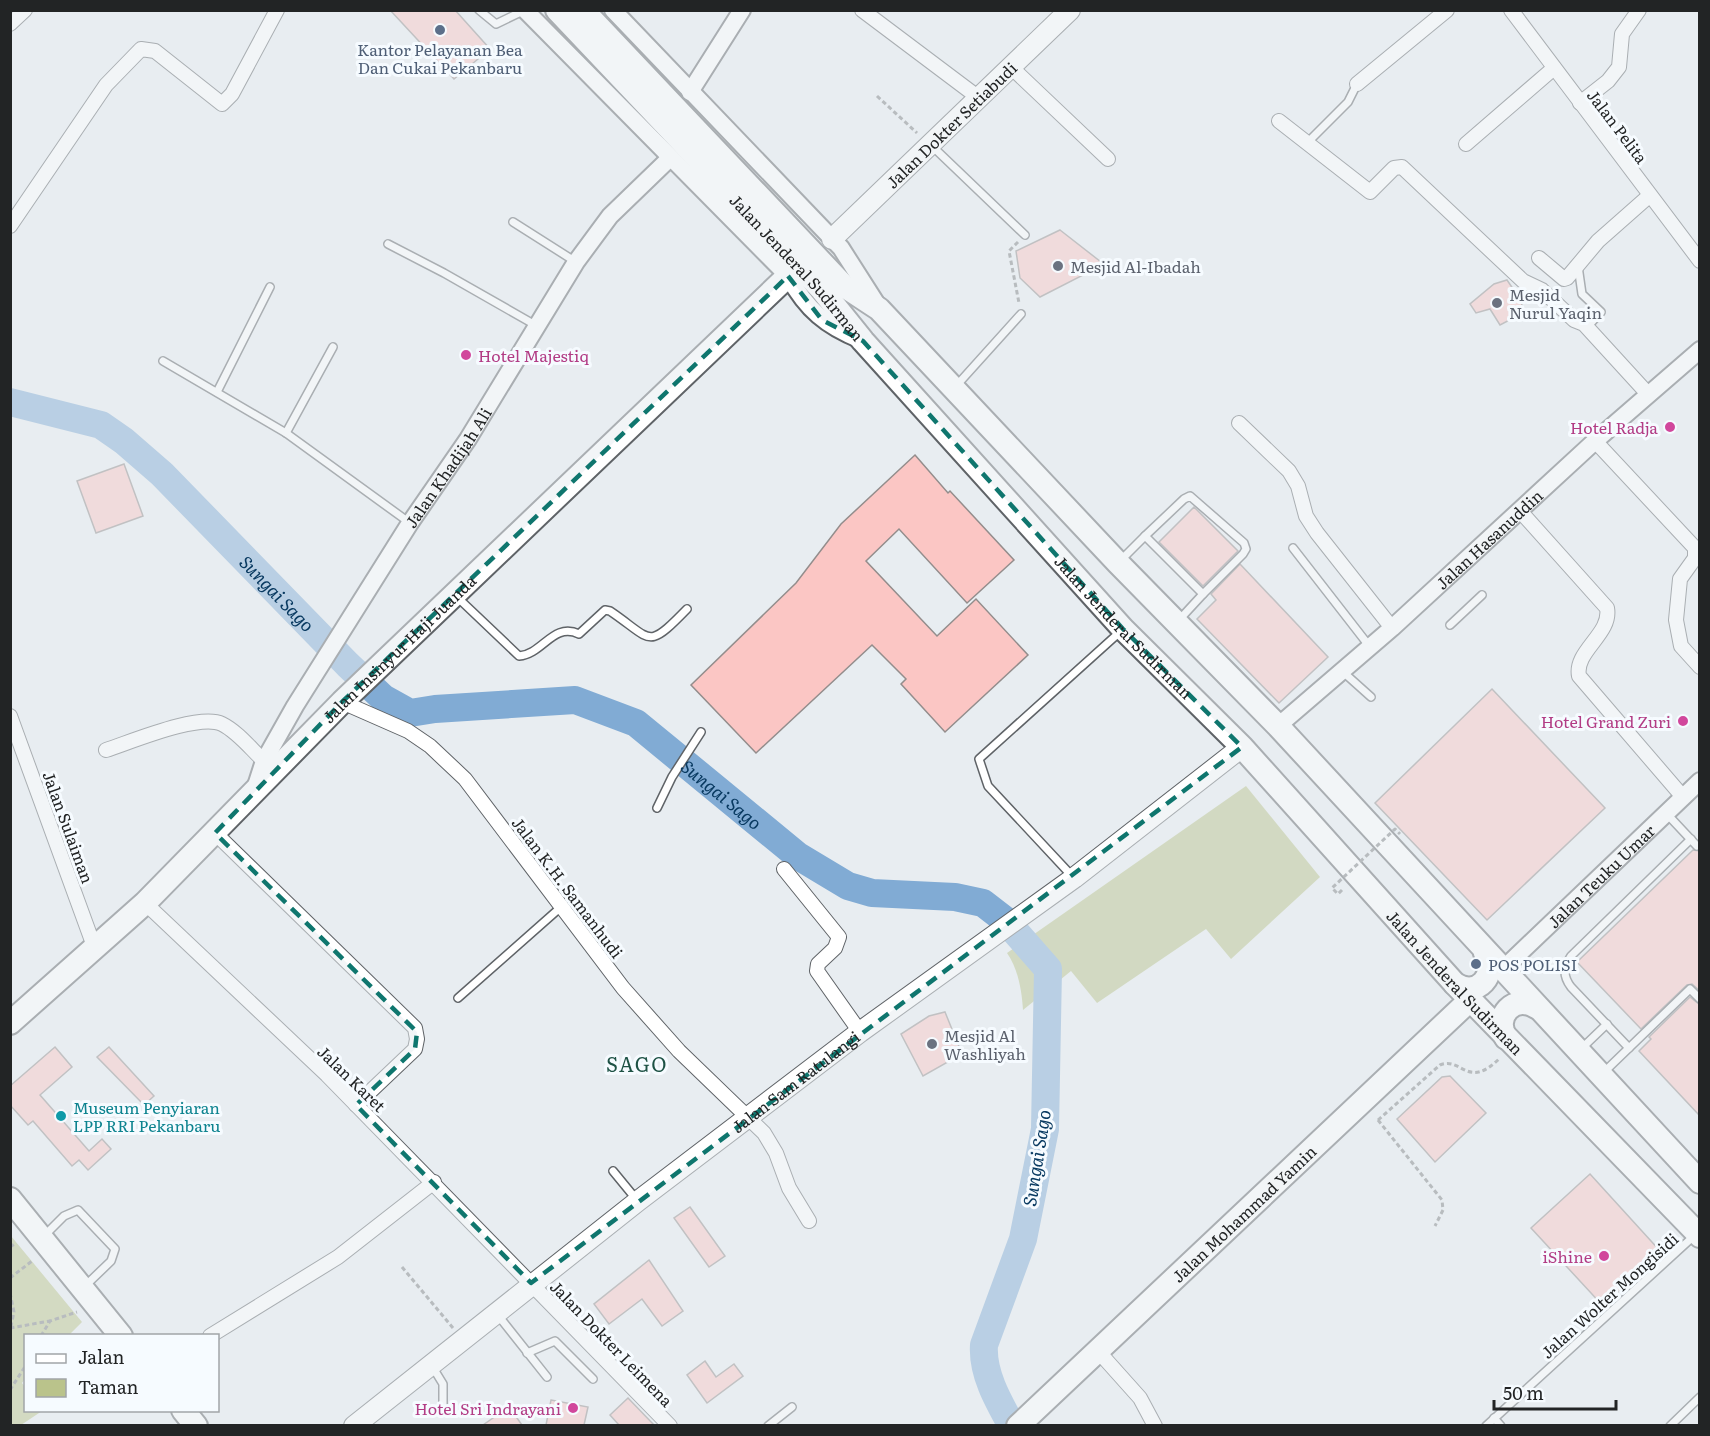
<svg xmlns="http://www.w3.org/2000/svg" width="1710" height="1436" viewBox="0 0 1710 1436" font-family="Literata,serif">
	<rect width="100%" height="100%" fill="#e8edf1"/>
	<path fill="#bac38b" d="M11,1236L82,1322L69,1335L26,1336L25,1379L22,1383L25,1387L26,1410L42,1411L21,1425H11Z"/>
	<path fill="#b9c28a" d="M1246,786L1320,877L1231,959L1206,929L1097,1003L1071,971L1023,1010C1022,992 1018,968 1007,953Z"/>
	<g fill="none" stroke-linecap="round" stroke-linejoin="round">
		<path stroke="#81abd4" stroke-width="28" id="s1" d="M10,402L101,425L124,441L162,474L348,665L383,698L410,713L435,709L575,700L636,723L798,856L848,886L872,893L955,897L983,903L1005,920L1048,969L1045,1129L1023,1239L984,1345C982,1373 998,1401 1012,1426"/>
	</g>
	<g fill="#fbc6c4" stroke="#938d8c" stroke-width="1.5">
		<path d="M390,10H455L490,49L454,79Z"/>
		<path d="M1060,230L1101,262L1093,270L1040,297L1020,278L1016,251Z"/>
		<path d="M1507,280L1522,302L1521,314L1500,325L1490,309L1476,313L1470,304L1494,284Z"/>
		<path d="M915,455L948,493L950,491L1014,560L967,603L899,529L866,561L937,636L976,599L1028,655L945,732L901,684L906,679L872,645L756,753L691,685L796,583L841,524Z"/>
		<path d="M124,464L143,516L96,533L77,481Z"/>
		<path d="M1194,507L1238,551L1203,586L1159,542Z"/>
		<path d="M1240,564L1328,657L1279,703L1197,619L1216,600L1211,594Z"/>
		<path d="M1492,689L1605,808L1487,920L1375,803Z"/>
		<path d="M1693,850L1700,851V991L1692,984L1687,985L1641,1029L1577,962Z"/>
		<path d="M1690,997L1700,1005V1116L1639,1051L1651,1039L1649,1037Z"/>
		<path d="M945,1012L962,1054L923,1076L901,1034L929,1016Z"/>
		<path d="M55,1047L72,1067L40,1095L89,1151L102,1139L111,1149L88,1170L79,1160L72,1166L33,1121L28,1125L10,1105V1086Z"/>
		<path d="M109,1047L154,1096L144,1105L97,1057Z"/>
		<path d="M1450,1076L1486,1113L1435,1162L1397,1119L1442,1077Z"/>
		<path d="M1590,1174L1661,1252L1603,1306L1531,1228Z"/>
		<path d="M690,1207L725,1256L709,1267L674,1218Z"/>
		<path d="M649,1260L683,1311L662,1326L642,1299L609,1324L594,1304Z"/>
		<path d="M705,1361L716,1377L734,1364L743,1376L707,1403L687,1375Z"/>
		<path d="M628,1398L654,1425H619L610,1415Z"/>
		<path d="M551,1400L588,1407L584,1425H546Z"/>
		<path d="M509,1407L522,1425H483Z"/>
	</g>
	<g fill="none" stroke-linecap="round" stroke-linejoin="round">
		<defs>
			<g id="service">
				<path d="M479,10L496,24L525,10"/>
				<path d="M1308,142L1348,102L1357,84"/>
				<path d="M932,146L1025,235"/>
				<path d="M513,222L576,262"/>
				<path d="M388,244L444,273L537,326"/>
				<path d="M1578,266L1582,294L1601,312L1587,327"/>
				<path d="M163,361L286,433L410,523"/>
				<path d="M957,385L1021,314"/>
				<path d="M217,392L270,287"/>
				<path d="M286,433L333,347"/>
				<path d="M1145,536L1184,499L1190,496L1244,543L1246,549L1243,554L1203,594"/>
				<path d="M1293,548L1370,647"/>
				<path d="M1120,561L1145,536L1203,594L1179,620"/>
				<path d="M457,597L519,656C543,654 553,622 579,634L605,610L610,611C653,640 646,651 687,609"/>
				<path d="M1450,625L1482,595"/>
				<path d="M1342,671L1371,697"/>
				<path d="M657,808L672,777L701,732"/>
				<path d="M1666,813L1697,846"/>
				<path d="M1072,876L988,786L979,759L1121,631"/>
				<path d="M458,998L561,907"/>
				<path d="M1582,1048L1607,1024"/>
				<path d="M1629,1048L1571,987C1563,976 1563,968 1571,956L1691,839"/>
				<path d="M1602,1074L1690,989L1700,999"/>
				<path d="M613,1171L636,1199"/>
				<path d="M44,1236L64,1216L78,1210L115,1249L111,1261L84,1287"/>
				<path d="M497,1314L547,1377"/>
				<path d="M527,1353L555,1341L593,1379"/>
				<path d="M432,1366L443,1384V1405"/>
				<path d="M1494,1418L1501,1426"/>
				<path d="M768,1426L792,1407"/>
				<path d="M1486,1426L1695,1235"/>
				<path d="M1670,1426L1700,1397"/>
			</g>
			<g id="minor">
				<path d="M862,10L979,98"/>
				<path d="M1511,10L1700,261"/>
				<path d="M10,24L25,10"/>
				<path d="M1011,67L1108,159"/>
				<path d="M1357,84L1447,10"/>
				<path d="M1580,103L1608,81L1619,67L1622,34L1639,10"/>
				<path d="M1279,121L1370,192L1394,168L1402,167L1523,281L1542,290L1574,320L1584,324L1648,394"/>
				<path d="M1466,144L1554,68"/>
				<path d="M10,226L106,85L141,49L155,51L222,104L232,94L277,10"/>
				<path d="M1539,258L1564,279L1567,278L1598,241L1649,196"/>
				<path d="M1239,423L1289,471L1298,486L1306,516L1317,533L1392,628"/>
				<path d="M1595,441L1695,548V558L1680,579L1676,620L1681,646L1700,667"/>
				<path d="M1521,512L1607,608C1612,634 1574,651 1579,676L1683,797"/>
				<path d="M342,702L408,731L430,746L465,779L623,988L679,1051L764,1133L776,1153L789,1188L809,1221"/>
				<path d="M10,716L95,949"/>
				<path d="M106,750C131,742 199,713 222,724C238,732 251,749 264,761"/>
				<path d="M215,833L415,1028L417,1039L415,1049L356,1105"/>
				<path d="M784,869L839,937L835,948L818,964L817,971L860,1032"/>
				<path d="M145,903L327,1075L670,1426"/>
				<path d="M210,1336L338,1257L434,1182"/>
				<path d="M1098,1351L1140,1398L1155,1426"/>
			</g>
			<g id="tertiary">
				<path d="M525,10L788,276C807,310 826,326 861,340"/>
				<path d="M613,10L841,248L878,306"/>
				<path d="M690,92L742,10"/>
				<path id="s2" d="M1278,726L1392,628L1595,441L1700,350"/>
				<path id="s3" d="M255,789L264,761L295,706L410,523L468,439L576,262L610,216L669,159"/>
				<path id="s4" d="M1501,971L1700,781"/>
			</g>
			<g id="secondary">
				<path id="s5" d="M832,239L1070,10"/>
				<path id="s6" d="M354,1426L638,1201L860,1032L1074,878L1242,747"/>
			</g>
			<g id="primary">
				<path id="s7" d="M557,10L822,290L863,341L1123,629L1242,747L1455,984L1700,1236"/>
				<path d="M583,10L844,286L879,309L1118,563L1278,726L1700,1182"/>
				<path d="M1455,984C1478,998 1498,975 1485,953"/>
				<path id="s8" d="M10,1023L145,903L342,702L788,276"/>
				<path d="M1506,1038C1493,1016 1514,994 1536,1007"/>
				<path d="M10,1199L121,1336"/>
				<path d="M183,1410L196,1426"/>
				<path id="s9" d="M1018,1426L1470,1000"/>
			</g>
		</defs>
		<use href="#service" stroke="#5f6367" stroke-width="10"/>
		<use href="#minor" stroke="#5f6367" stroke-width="16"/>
		<use href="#tertiary" stroke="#5f6367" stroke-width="20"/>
		<use href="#secondary" stroke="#5f6367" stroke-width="22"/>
		<use href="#primary" stroke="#5f6367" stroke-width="26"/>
		<g stroke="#7e8183" stroke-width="3" stroke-dasharray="4.5 3" stroke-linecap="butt">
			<path d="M877,96L917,133"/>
			<path d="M1018,242L1009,251L1019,303"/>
			<path d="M1378,1120L1440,1065C1462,1056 1467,1091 1500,1058"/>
			<path d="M1378,1120L1442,1200L1443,1210L1435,1226"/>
			<path d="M10,1247L16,1243"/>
			<path d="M402,1267L453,1328"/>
			<path d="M10,1278L32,1261"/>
			<path d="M10,1293L14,1312L10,1331"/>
			<path d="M10,1328L50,1321"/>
			<path d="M41,1336L50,1321L77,1312"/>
			<path d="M10,1390L26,1365"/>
		</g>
		<use href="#service" stroke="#fff" stroke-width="7"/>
		<use href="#minor" stroke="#fff" stroke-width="14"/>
		<use href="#tertiary" stroke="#fff" stroke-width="16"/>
		<use href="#secondary" stroke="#fff" stroke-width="20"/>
		<use href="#primary" stroke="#fff" stroke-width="22"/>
		<path stroke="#7e8183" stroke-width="3" stroke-dasharray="4.5 3" stroke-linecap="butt" d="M1342,890L1338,894L1332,888L1395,829L1400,834"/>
	</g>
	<path d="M0 0H1710V1436H0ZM788,276L822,320L863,341L1123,629L1242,747L531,1283L356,1105L415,1049L417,1032L215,833L342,702Z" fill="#e8edf1" fill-opacity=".55" fill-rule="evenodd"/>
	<path fill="none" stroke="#0f766e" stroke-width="4.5" stroke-dasharray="12 8" stroke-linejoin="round" d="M788,276L822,320L863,341L1123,629L1242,747L531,1283L356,1105L415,1049L417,1032L215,833L342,702Z"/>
	<g fill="#5c6f8a" stroke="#f6fbff" stroke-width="2">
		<circle cx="440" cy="30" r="6"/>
		<circle cx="1476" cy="964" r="6"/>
	</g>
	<g fill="#6b7280" stroke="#f6fbff" stroke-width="2">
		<circle cx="1058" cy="266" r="6"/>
		<circle cx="1497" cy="303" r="6"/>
		<circle cx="932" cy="1044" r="6"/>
	</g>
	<g fill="#d1479c" stroke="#f6fbff" stroke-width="2">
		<circle cx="466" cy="355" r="6"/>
		<circle cx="1670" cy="427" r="6"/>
		<circle cx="1683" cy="721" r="6"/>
		<circle cx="1604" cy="1256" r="6"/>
		<circle cx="573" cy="1408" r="6"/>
	</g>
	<circle fill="#0f9aa8" stroke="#f6fbff" stroke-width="2" cx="61" cy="1116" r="6"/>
	<g text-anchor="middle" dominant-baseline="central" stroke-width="6" stroke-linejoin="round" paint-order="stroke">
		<g font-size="16" fill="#4e5e75" stroke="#f6fbff">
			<text x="440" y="49">Kantor Pelayanan Bea<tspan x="440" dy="18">Dan Cukai Pekanbaru</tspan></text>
			<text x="1488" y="964" text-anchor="start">POS POLISI</text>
		</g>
		<g font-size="16" fill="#222425" stroke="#f6fbff">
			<text stroke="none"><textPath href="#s5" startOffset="165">Jalan Dokter Setiabudi</textPath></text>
			<text transform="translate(1618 126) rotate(53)">Jalan Pelita</text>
			<text stroke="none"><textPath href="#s7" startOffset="352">Jalan Jenderal Sudirman</textPath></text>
			<text stroke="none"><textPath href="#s3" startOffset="376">Jalan Khadijah Ali</textPath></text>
			<text stroke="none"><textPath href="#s2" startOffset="282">Jalan Hasanuddin</textPath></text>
			<text stroke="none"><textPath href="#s7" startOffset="838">Jalan Jenderal Sudirman</textPath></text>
			<text stroke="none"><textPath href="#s8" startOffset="540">Jalan Insinyur Haji Juanda</textPath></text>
			<text transform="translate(69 827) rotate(70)">Jalan Sulaiman</text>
			<text stroke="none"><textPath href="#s4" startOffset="138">Jalan Teuku Umar</textPath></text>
			<text transform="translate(568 887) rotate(53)">Jalan K.H. Samanhudi</text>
			<text stroke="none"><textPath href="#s7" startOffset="1324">Jalan Jenderal Sudirman</textPath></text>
			<text transform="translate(352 1078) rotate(44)">Jalan Karet</text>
			<text stroke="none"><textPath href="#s6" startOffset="560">Jalan Sam Ratulangi</textPath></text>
			<text stroke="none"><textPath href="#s9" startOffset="310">Jalan Mohammad Yamin</textPath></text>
			<text transform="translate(1609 1295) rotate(-42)">Jalan Wolter Mongisidi</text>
			<text transform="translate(612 1343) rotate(46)">Jalan Dokter Leimena</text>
		</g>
		<g font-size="16" fill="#5b616d" stroke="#f6fbff" text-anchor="start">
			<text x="1070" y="266">Mesjid Al-Ibadah</text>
			<text x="1509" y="294">Mesjid<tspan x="1509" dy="18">Nurul Yaqin</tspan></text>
			<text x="944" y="1035">Mesjid Al<tspan x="944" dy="18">Washliyah</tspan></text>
		</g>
		<g font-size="16" fill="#b23c85" stroke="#f6fbff" text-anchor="end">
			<text x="478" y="355" text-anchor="start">Hotel Majestiq</text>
			<text x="1658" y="427">Hotel Radja</text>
			<text x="1671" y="721">Hotel Grand Zuri</text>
			<text x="1592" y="1256">iShine</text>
			<text x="561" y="1408">Hotel Sri Indrayani</text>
		</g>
		<g font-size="16" fill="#0d838f" stroke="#f6fbff" text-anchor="start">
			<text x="73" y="1107">Museum Penyiaran<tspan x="73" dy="18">LPP RRI Pekanbaru</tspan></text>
		</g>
		<g font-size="18" font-style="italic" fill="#093a61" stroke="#f6fbff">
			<text stroke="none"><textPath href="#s1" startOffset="338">Sungai Sago</textPath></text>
			<text stroke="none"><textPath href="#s1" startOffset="860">Sungai Sago</textPath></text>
			<text transform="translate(1036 1158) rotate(-81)">Sungai Sago</text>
		</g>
		<g font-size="20" letter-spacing="1.5" fill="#1e5245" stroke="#f6fbff">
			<text x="637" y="1063">SAGO</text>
		</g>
	</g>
	<rect width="1710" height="1436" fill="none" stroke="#222425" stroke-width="24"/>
	<rect x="24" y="1334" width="195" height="78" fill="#f6fbff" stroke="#a1a5a8" stroke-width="1.5"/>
	<rect x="36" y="1354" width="30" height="9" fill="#ffffff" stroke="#a1a5a8" stroke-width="1.5"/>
	<text x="78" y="1364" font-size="18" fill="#222425">Jalan</text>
	<rect x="36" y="1379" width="30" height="18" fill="#bac38b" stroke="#a1a5a8" stroke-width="1.5"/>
	<text x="78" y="1394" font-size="18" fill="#222425">Taman</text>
	<path d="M1494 1400v9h122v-9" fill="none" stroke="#222425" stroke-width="3"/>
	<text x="1503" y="1400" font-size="18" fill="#222425" stroke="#f6fbff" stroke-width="4.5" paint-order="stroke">50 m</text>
</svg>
